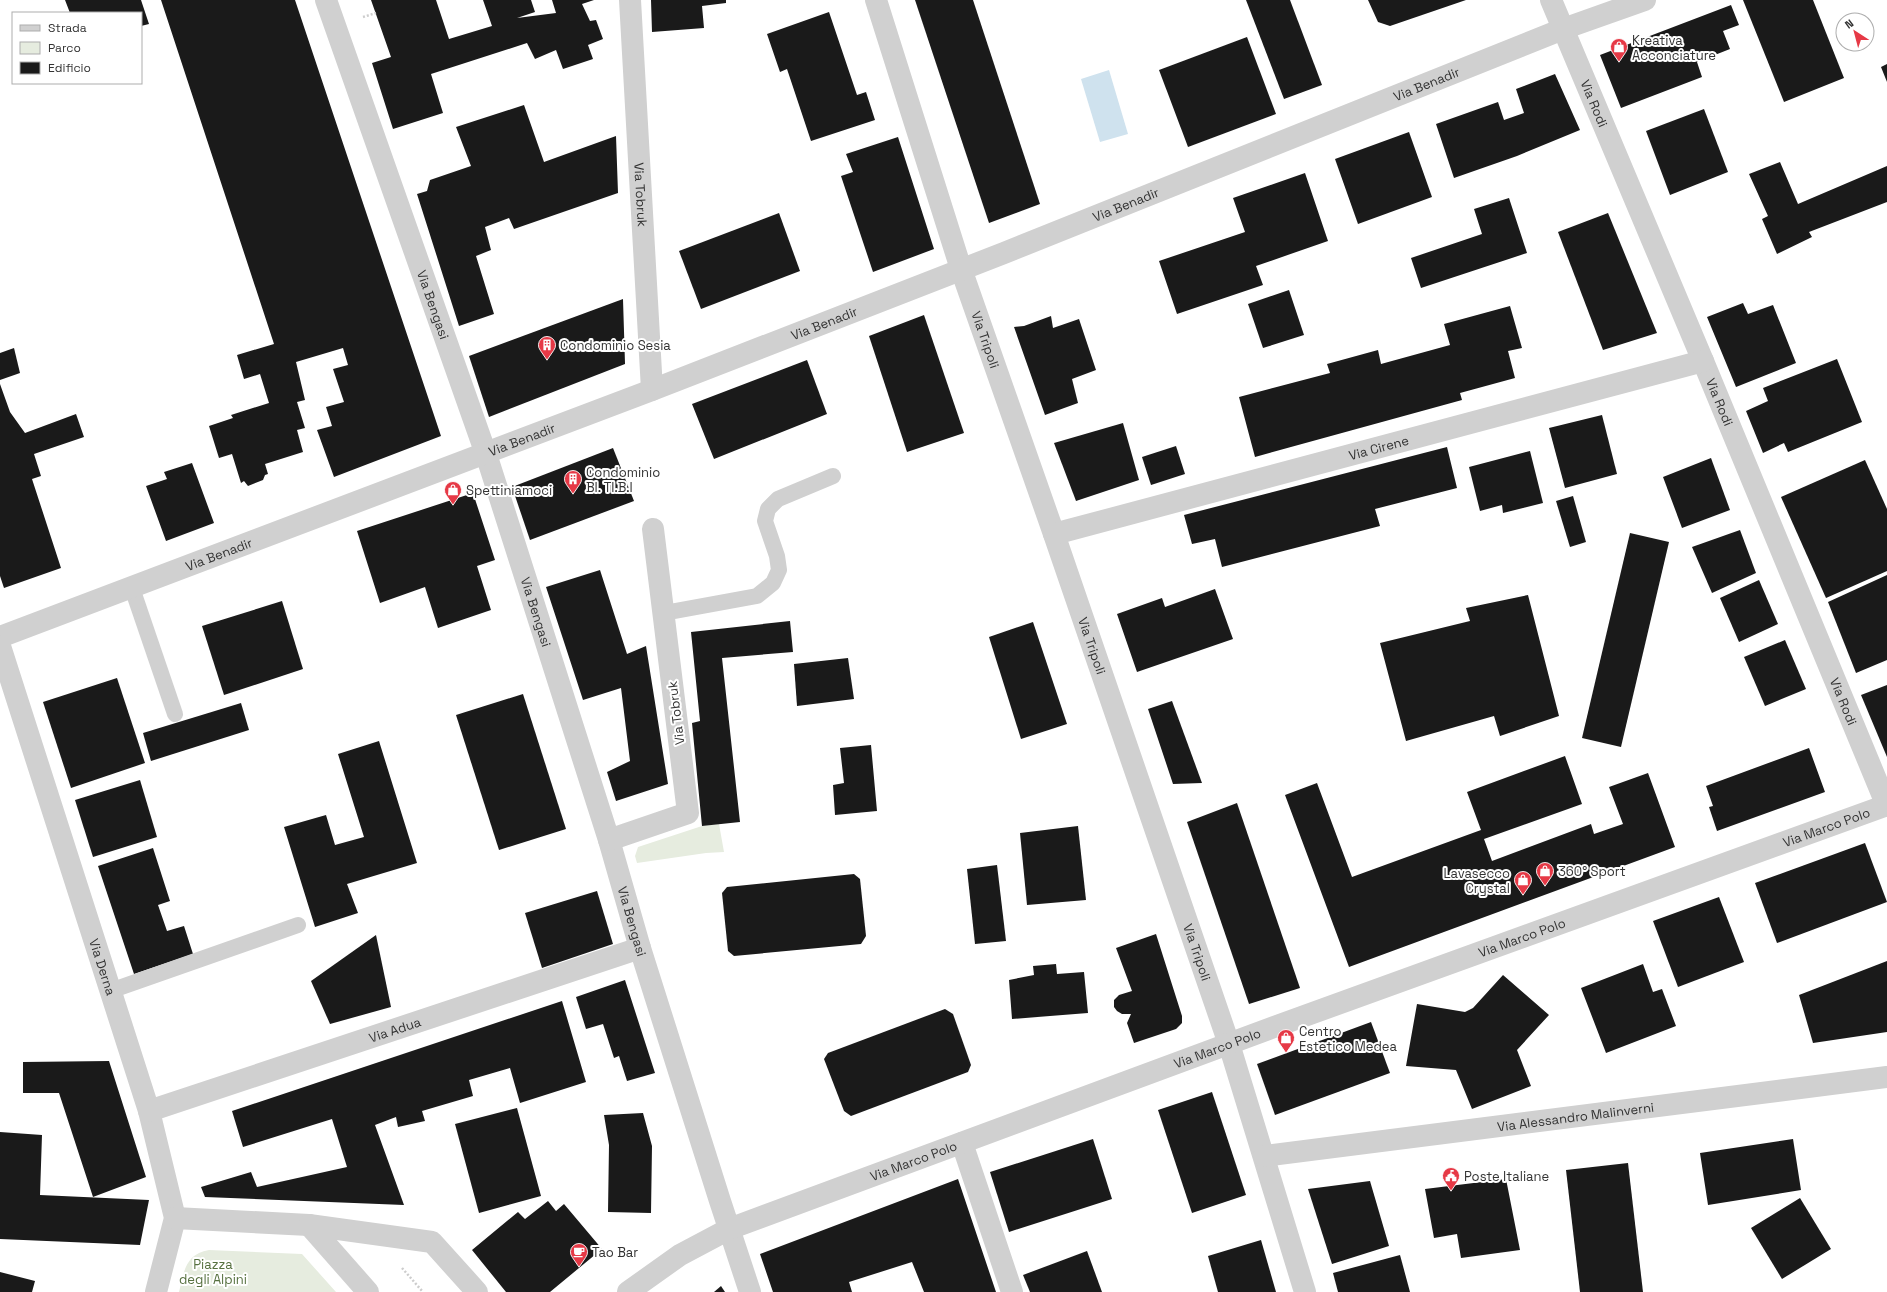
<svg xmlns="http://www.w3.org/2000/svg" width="1887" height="1292" viewBox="0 0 1887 1292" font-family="'Space Grotesk',sans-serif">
	<rect width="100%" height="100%" fill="#fff"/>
	<g fill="#e6ecdf">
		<path d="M719,824L724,852L706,853L637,863L635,856L638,847L702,826Z"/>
		<path d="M209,1250L302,1254L336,1292H179C184,1272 185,1254 209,1250Z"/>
	</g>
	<path fill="#cfe2ee" d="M1109,70L1128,134L1100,142L1081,79Z"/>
	<g fill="#1a1a1a">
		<path d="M65,0H141L149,24L141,26V13H70Z"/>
		<path d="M161,0H295L441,436L334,477L317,430L332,426L326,407L344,402L333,369L348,365L343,348L296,362L305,400L297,402L305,428L297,430L303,452L265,464L268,474L265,475L263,480L248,486L244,481L241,483L232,454L219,458L209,426L233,418L231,415L269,403L260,374L244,379L237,355L274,344Z"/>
		<path d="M371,0H436L449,39L492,26L483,0H531L535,12L517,18L556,13L552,0H594L582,4L590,21L596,20L603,39L588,45L593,59L563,69L556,50L535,59L527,43L431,74L443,113L393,129L372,63L391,57Z"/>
		<path d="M651,0H726V3L702,6L704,28L652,32Z"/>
		<path d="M915,0H973L1040,204L989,223Z"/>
		<path d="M1246,0H1290L1322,85L1284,99Z"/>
		<path d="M1368,0H1466L1390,26L1378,22Z"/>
		<path d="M1743,0H1813L1844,78L1784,102Z"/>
		<path d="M1731,5L1739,25L1723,31L1730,49L1697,62L1702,77L1621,108L1600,55Z"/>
		<path d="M829,12L857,95L866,92L875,120L811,141L787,69L780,72L767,34Z"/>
		<path d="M1247,37L1276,114L1188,147L1159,70Z"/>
		<path d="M1887,64V82L1881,67Z"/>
		<path d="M1555,74L1580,130L1517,156L1454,178L1436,124L1498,102L1504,120L1524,113L1516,89Z"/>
		<path d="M524,105L544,162L616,136L618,193L514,229L509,218L485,227L491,250L476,256L494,314L459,326L417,194L427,191L430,180L471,166L456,127Z"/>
		<path d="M1704,109L1728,172L1670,195L1646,131Z"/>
		<path d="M1409,132L1432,197L1358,224L1335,159Z"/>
		<path d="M898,137L934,249L873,272L841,176L853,172L846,154Z"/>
		<path d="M1780,162L1798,204L1887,166V202L1809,232L1812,237L1777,254L1762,219L1768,216L1749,174Z"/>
		<path d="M1305,173L1328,241L1256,266L1263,285L1177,314L1159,261L1245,232L1233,198Z"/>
		<path d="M1509,198L1527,253L1421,288L1411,258L1482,234L1474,209Z"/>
		<path d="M779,213L800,271L701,309L679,251Z"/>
		<path d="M1608,213L1657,333L1603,350L1558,232Z"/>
		<path d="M1289,290L1304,335L1263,348L1248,304Z"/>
		<path d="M623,299L625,364L489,417L469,356Z"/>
		<path d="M1743,303L1748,314L1773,305L1796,363L1736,387L1707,317Z"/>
		<path d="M1510,306L1522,348L1508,351L1515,378L1460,393L1462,400L1255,457L1239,397L1330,373L1327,364L1378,350L1381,364L1450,345L1444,324Z"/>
		<path d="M924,315L964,433L907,452L869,336Z"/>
		<path d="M1051,316L1053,328L1079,319L1096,370L1072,379L1078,403L1045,415L1014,327L1024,326Z"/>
		<path d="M14,348L20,373L0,380V353Z"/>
		<path d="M1837,359L1862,422L1788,452L1784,443L1763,453L1746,411L1768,401L1763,388Z"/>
		<path d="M807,360L827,414L714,459L692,404Z"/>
		<path d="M0,384L10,412L25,433L76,414L84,437L34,454L41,476L32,479L61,568L4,588L0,576Z"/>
		<path d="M1602,415L1617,474L1565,488L1549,428Z"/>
		<path d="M1123,423L1139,480L1076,501L1054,443Z"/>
		<path d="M1176,446L1185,474L1151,485L1142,457Z"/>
		<path d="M1447,447L1457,488L1375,509L1380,526L1222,567L1215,539L1192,544L1184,515Z"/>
		<path d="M613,448L634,501L530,540L512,487Z"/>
		<path d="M1530,451L1543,503L1503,513L1502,505L1480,511L1469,467Z"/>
		<path d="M1711,458L1730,510L1682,528L1663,477Z"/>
		<path d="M1865,460L1887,509V571L1826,598L1781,497Z"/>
		<path d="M192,463L214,523L166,541L146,486L167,479L164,472Z"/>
		<path d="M473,493L495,560L477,566L491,610L438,628L425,587L380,603L357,531Z"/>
		<path d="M1573,496L1586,542L1570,547L1556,501Z"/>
		<path d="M1740,530L1756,573L1712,593L1692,547Z"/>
		<path d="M1630,533L1669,542L1621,747L1582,738Z"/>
		<path d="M600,570L627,654L646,646L668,784L616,801L607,772L630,761L621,688L583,700L546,587Z"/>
		<path d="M1887,575V660L1856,673L1828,602Z"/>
		<path d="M1759,580L1778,624L1739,642L1720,598Z"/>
		<path d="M1215,589L1233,639L1137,672L1117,614L1162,598L1165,607Z"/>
		<path d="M1528,595L1559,716L1500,736L1494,716L1406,741L1380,643L1470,621L1466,608Z"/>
		<path d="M282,601L303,669L224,695L202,626Z"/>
		<path d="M790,621L793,652L722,658L740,822L702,826L692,723L700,721L691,632Z"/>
		<path d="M1033,622L1067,724L1021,739L989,637Z"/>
		<path d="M1785,640L1806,689L1765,706L1744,657Z"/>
		<path d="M848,658L854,699L797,706L794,664Z"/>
		<path d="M117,678L145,763L71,788L43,702Z"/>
		<path d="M1887,685V757L1861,695Z"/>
		<path d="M523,694L566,829L499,850L456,715Z"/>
		<path d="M1172,701L1202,783L1173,784L1148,709Z"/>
		<path d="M241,703L249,730L151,761L143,733Z"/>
		<path d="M379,741L417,863L347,884L358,913L315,927L284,827L326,815L335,845L364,837L338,754Z"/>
		<path d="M871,745L877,811L835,815L833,785L844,783L840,748Z"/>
		<path d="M1809,748L1825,792L1717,831L1709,807L1713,806L1706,786Z"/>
		<path d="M1565,756L1582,804L1484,839L1492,861L1591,824L1594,834L1623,824L1609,787L1648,773L1675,847L1349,967L1285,795L1317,783L1352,877L1481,830L1467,792Z"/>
		<path d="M140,780L157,837L93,857L75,800Z"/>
		<path d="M1237,803L1300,988L1249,1004L1187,822Z"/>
		<path d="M1078,826L1086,900L1027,905L1020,833Z"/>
		<path d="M1865,843L1887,902L1777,943L1755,883Z"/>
		<path d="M153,848L170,901L158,905L167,931L184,926L193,954L134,974L98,866Z"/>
		<path d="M997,865L1006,941L975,944L967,869Z"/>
		<path d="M854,874L860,879L866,936L861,944L734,956L728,951L722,893L727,887Z"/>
		<path d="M597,891L613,944L542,968L525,913Z"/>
		<path d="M1719,897L1744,962L1678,987L1653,921Z"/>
		<path d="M1156,934L1182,1016V1023L1176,1029L1134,1043L1127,1023L1131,1014H1122L1117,1011L1114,1007V1000L1119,995L1132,991L1116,948Z"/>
		<path d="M376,935L391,1007L330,1024L311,981Z"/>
		<path d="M1887,961V1032L1813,1043L1799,995Z"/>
		<path d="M1056,964L1057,974L1084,972L1088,1013L1012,1019L1009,980L1034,975L1033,966Z"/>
		<path d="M1643,964L1653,992L1662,989L1676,1026L1606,1053L1581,988Z"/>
		<path d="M1503,975L1549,1015L1517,1050L1531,1086L1472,1109L1456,1070L1406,1066L1417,1004L1465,1012L1473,1008Z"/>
		<path d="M625,980L655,1073L627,1081L619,1056L614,1058L603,1024L586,1029L576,997Z"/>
		<path d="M562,1001L586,1082L520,1103L510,1068L469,1080L473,1096L422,1111L425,1121L398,1127L396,1117L375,1125L404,1205L205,1197L201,1187L251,1172L257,1187L347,1167L332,1119L243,1147L232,1111Z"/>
		<path d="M945,1009L953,1014L971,1065L968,1072L851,1116L844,1111L824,1059L828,1053Z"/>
		<path d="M1371,1022L1390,1073L1275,1115L1257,1064Z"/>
		<path d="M109,1061L146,1177L93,1197L59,1093H23V1062Z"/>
		<path d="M1212,1092L1246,1195L1192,1213L1158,1110Z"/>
		<path d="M517,1108L541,1196L479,1213L455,1124Z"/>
		<path d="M643,1113L652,1146L651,1213L608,1212L609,1145L604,1115Z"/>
		<path d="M0,1132L42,1135L40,1195L149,1200L140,1245L0,1239Z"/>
		<path d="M1093,1139L1112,1199L1009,1232L990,1172Z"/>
		<path d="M1793,1139L1801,1190L1708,1205L1700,1153Z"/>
		<path d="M1628,1163L1643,1292H1580L1566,1170Z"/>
		<path d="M958,1179L996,1292H924L912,1262L849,1282L852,1292H773L760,1254Z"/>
		<path d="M1506,1179L1520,1250L1461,1258L1457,1234L1434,1238L1425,1189Z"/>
		<path d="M1370,1181L1389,1246L1332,1264L1308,1189Z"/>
		<path d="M1800,1198L1831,1249L1782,1279L1751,1228Z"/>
		<path d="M548,1201L556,1211L564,1204L602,1249L550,1292H506L472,1250L518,1212L525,1219Z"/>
		<path d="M1261,1240L1276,1292H1218L1208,1256Z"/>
		<path d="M1087,1251L1102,1292H1030L1023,1275Z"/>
		<path d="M1400,1255L1410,1292H1338L1333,1273Z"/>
		<path d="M0,1272L35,1281L32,1292H0Z"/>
		<path d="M721,1286L725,1292H714Z"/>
	</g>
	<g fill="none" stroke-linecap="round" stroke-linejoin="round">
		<g stroke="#cdcdcd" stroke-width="2.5" stroke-dasharray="2 2" stroke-linecap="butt">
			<path d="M363,17L376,13"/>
			<path d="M402,1268L423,1292"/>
		</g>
		<g stroke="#d0d0d0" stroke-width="16">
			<path d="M132,588L175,714"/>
			<path d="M664,613L757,596L773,583L779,570L777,556L765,521L768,509L778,499L833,476"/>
			<path d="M110,991L298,925"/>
		</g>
		<g stroke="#d0d0d0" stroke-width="22">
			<path id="s1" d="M326,0L486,454L609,840L640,948L720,1201L750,1292"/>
			<path id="s2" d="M630,0L652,390"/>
			<path id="s3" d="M876,0L961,269L1054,534L1229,1044L1305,1292"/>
			<path id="s4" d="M1551,0L1703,361L1887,806"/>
			<path id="s5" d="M1054,534L1703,361"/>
			<path id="s6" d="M0,637L652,390L1004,253L1563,29L1645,0"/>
			<path id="s7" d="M0,646L149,1111L175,1218L156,1292"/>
			<path d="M609,840L688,813L653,529"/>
			<path id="s8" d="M149,1111L640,948"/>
			<path d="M962,1143L1012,1292"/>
			<path id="s9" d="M1264,1156L1887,1077"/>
			<path d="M175,1218L309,1225L432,1242L477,1292"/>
			<path d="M309,1225L368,1292"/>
			<path id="s10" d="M628,1292L680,1255L729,1229L1274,1027L1887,805"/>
		</g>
	</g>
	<defs>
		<symbol id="shop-pin" viewBox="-11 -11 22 30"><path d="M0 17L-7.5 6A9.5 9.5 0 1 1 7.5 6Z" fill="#e63946" stroke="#fff"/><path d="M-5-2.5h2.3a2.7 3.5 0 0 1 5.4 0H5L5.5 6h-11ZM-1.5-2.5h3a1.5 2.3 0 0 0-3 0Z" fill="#fff"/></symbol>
		<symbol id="building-pin" viewBox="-11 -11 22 30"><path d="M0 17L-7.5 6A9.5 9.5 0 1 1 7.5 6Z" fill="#e63946" stroke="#fff"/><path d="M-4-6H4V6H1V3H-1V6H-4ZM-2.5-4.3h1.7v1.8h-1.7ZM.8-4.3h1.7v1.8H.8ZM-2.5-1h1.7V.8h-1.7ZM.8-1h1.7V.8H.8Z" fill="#fff"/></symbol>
		<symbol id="civic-pin" viewBox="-11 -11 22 30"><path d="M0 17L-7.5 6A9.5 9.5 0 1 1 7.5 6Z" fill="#e63946" stroke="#fff"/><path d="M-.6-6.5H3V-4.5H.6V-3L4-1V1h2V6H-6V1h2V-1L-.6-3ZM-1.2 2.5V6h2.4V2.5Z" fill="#fff"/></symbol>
		<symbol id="cafe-pin" viewBox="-11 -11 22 30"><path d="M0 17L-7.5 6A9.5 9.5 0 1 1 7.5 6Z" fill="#e63946" stroke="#fff"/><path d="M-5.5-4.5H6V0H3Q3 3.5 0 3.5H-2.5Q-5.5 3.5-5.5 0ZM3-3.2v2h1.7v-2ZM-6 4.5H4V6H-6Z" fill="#fff"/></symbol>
	</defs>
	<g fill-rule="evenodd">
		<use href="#shop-pin" x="1609" y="37" width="20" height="27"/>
		<use href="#building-pin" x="537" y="335" width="20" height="27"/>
		<use href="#building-pin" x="563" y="469" width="20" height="27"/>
		<use href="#shop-pin" x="443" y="480" width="20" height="27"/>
		<use href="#shop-pin" x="1535" y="861" width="20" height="27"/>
		<use href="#shop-pin" x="1513" y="870" width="20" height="27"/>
		<use href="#shop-pin" x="1276" y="1028" width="20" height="27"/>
		<use href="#civic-pin" x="1441" y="1166" width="20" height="27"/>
		<use href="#cafe-pin" x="569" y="1242" width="20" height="27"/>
	</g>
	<g text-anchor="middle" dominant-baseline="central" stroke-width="4" stroke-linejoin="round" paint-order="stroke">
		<g font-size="13" fill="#333" stroke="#fff" text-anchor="start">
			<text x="1632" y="40">Kreativa<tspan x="1632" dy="15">Acconciature</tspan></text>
			<text x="560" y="345">Condominio Sesia</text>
			<text x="586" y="472">Condominio<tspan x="586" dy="15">BI. TI.B.I</tspan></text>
			<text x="466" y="490">Spettiniamoci</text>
			<text x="1558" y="871">360° Sport</text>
			<text x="1510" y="873" text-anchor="end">Lavasecco<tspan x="1510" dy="15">Crystal</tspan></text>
			<text x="1299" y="1031">Centro<tspan x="1299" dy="15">Estetico Medea</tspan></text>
			<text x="1464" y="1176">Poste Italiane</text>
			<text x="592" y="1252">Tao Bar</text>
		</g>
		<g font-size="13" fill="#333" stroke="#fff">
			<text stroke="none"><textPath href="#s6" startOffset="1530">Via Benadir</textPath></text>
			<text stroke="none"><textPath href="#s4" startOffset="112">Via Rodi</textPath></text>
			<text stroke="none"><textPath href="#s2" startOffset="195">Via Tobruk</textPath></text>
			<text stroke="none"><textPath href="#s6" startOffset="1206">Via Benadir</textPath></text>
			<text stroke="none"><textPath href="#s1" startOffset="323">Via Bengasi</textPath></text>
			<text stroke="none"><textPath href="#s6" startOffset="882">Via Benadir</textPath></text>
			<text stroke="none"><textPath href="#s3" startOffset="357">Via Tripoli</textPath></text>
			<text stroke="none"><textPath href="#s4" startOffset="436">Via Rodi</textPath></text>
			<text stroke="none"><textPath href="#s6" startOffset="558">Via Benadir</textPath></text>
			<text stroke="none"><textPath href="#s5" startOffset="336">Via Cirene</textPath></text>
			<text stroke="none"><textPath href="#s6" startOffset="234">Via Benadir</textPath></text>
			<text stroke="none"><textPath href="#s1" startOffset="647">Via Bengasi</textPath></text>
			<text stroke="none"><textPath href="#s3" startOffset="681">Via Tripoli</textPath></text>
			<text stroke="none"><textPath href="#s4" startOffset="760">Via Rodi</textPath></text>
			<text transform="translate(676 713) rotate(-97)">Via Tobruk</text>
			<text stroke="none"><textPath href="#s10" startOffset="1288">Via Marco Polo</textPath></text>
			<text stroke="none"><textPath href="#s1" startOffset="971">Via Bengasi</textPath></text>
			<text stroke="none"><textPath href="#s10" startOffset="964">Via Marco Polo</textPath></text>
			<text stroke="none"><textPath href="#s3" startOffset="1005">Via Tripoli</textPath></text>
			<text stroke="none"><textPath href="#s7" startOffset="337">Via Derna</textPath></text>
			<text stroke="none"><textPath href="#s8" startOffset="259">Via Adua</textPath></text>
			<text stroke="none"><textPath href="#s10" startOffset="640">Via Marco Polo</textPath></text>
			<text stroke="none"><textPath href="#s9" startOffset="314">Via Alessandro Malinverni</textPath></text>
			<text stroke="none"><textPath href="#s10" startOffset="316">Via Marco Polo</textPath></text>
		</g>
		<g font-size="13" fill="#56703f" stroke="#fff">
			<text x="213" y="1264">Piazza<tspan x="213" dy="15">degli Alpini</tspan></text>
		</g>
	</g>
	<rect x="12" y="12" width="130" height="72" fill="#ffffff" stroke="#adadad"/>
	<rect x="20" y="25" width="20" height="6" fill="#d0d0d0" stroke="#adadad"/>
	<text x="48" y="32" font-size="12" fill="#333333">Strada</text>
	<rect x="20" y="42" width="20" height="12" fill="#e6ecdf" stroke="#adadad"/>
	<text x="48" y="52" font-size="12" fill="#333333">Parco</text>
	<rect x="20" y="62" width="20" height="12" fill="#1a1a1a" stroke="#adadad"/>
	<text x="48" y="72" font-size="12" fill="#333333">Edificio</text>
	<g transform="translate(1855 32) rotate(324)"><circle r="19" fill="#ffffff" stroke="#adadad"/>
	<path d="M0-3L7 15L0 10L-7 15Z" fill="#e63946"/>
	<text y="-6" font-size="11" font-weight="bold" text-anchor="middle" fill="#333333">N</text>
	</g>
</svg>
